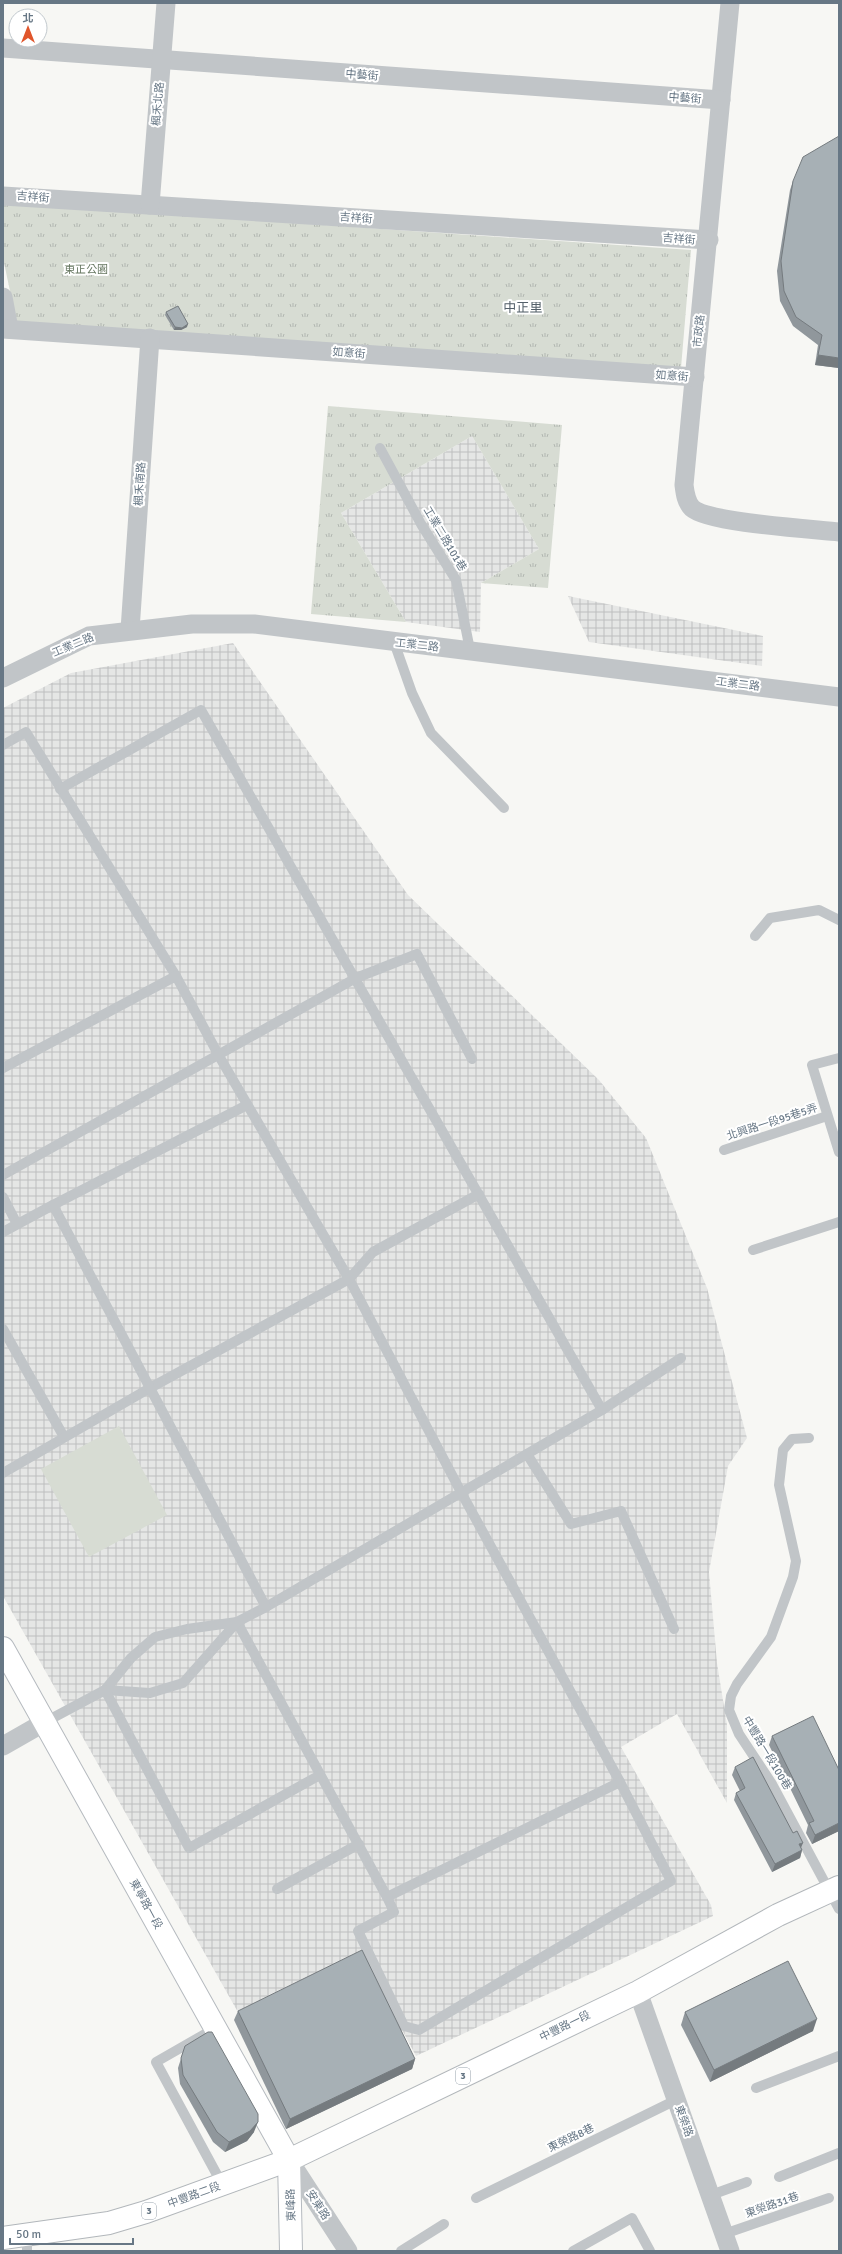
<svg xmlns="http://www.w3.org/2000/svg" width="842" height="2254" viewBox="0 0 842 2254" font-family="Signika,'Noto Sans TC',sans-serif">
	<defs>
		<pattern id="industrial-grid" width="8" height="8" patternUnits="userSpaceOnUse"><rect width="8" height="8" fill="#e5e6e5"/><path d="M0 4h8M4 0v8" fill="none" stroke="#bdbfbf"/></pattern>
		<pattern id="park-tufts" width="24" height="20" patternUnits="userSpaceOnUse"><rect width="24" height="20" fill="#d7dcd3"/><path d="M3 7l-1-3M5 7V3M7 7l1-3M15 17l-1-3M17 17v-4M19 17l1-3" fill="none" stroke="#b2b7b1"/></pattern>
	</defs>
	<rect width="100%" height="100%" fill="#f7f7f4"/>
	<g fill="url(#industrial-grid)">
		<path d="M472,436L539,549L481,583L480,632L406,622L341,513Z"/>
		<path d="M568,596L763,636L762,666L589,642Z"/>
		<path d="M233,643L408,895L599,1080L646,1138L707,1288L747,1438L728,1466L709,1572L717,1663L727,1725V1803L677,1714L621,1747L711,1905L713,1916L416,2056L361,1953L239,2014L3,1596V708L71,673Z"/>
	</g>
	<g fill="url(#park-tufts)">
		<path d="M3,203L691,250L681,368L17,324L3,258Z"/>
		<path d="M328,406L562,425L548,588L481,583L539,549L472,436L341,513L406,622L311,614Z"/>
	</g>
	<path fill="#d7dcd3" d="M119,1426L167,1515L89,1557L41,1469Z"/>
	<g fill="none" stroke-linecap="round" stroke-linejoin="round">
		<defs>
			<path id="secondary" d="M3,1648L289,2160L291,2251"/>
			<path id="primary" d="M3,2238L109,2223L146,2212L289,2160L638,1992L778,1915L839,1887"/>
		</defs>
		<use href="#secondary" stroke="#b5babf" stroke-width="24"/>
		<use href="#primary" stroke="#b2b7bb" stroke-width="24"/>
		<g stroke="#c1c5c8" stroke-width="10">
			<path d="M380,448L421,524L456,580L470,650"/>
			<path d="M394,642L412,693L431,733L504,808"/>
			<path d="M3,745L26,732L176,976"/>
			<path d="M60,789L201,710L602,1410"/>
			<path d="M755,936L770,918L819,910L839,920"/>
			<path d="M839,1058L812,1065L839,1152"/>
			<path d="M3,1068L176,976L219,1056L349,1279L462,1494L620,1782L387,1897L237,1622"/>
			<path d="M724,1150L827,1116"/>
			<path d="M3,1175L356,978L417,954L472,1059"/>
			<path d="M3,1197L17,1224"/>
			<path d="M3,1232L53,1205"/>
			<path d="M753,1250L839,1222"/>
			<path d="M3,1329L64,1437"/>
			<path d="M809,1438L792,1439L783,1450L779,1485L796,1561L793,1577L771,1637L737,1684L731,1696L729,1710L739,1734L772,1784L839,1909"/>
			<path d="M527,1454L571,1524L621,1511L674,1629"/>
			<path d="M3,1473L150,1388L349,1279L373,1252L479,1194"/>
			<path d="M266,1607L602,1410L681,1358"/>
			<path d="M237,1622L183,1683L150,1693L105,1690L131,1658L155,1637L187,1629L237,1622L266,1607L53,1205L247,1105"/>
			<path d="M45,1722L105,1690L189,1848L320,1775"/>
			<path d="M277,1889L359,1844"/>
			<path d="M387,1897L394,1912L358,1931L404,2026L419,2030L671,1881L620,1782"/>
			<path d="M212,2030L156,2062L222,2184"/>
			<path d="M756,2088L839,2056"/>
			<path d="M779,2177L839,2153"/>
			<path d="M711,2195L747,2182"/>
			<path d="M476,2198L676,2100"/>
			<path d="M724,2234L829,2198"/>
			<path d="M27,2236V2251"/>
			<path d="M401,2251L444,2224"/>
			<path d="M573,2251L632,2218L650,2251"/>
		</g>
		<g stroke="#c1c5c8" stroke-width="19">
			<path d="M730,3L684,485C685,493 686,502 692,508C708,523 812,529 839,532"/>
			<path d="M3,48L721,100"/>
			<path d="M3,196L709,240"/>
			<path d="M150,205L166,3"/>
			<path d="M3,297L9,329"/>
			<path d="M3,329L695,377"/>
			<path d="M130,630L150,338"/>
			<path d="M3,678L89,636L192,624H254L839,697"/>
			<path d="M3,1746L45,1722"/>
			<path d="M638,1992L730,2251"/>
			<path d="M289,2160L348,2251"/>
		</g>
		<use href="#secondary" stroke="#fff" stroke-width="22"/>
		<use href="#primary" stroke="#fff" stroke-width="22"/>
	</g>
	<g fill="#90979c">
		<path d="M793,181L839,368L815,365L818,345L793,326L780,301L777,271L790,190Z"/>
		<path d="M166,312L187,327L181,330H174L165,315Z"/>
		<path d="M772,1736L839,1770V1831L812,1844L806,1833L808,1825L769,1745Z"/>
		<path d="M735,1767L801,1848L802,1850L800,1858L772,1872L734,1800L736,1793L740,1791L732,1775Z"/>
		<path d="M238,2011L415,2059L412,2069L286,2129L234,2020Z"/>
		<path d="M685,2012L813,2031L710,2082L681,2025Z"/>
		<path d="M185,2046L254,2132L247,2141L225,2152L213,2142L180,2084L178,2068Z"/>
	</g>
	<g fill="#757b7f">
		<path d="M188,324L187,327L181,330H174L175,327Z"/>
		<path d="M818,355L839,358V368L815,365Z"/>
		<path d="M839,1823V1831L812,1844L815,1835Z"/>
		<path d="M803,1843L800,1850L799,1844Z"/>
		<path d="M802,1850L800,1858L772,1872L775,1864Z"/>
		<path d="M817,2019L813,2031L710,2082L714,2070Z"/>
		<path d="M415,2059L412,2069L286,2129L290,2119Z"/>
		<path d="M258,2122L254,2132L247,2141L225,2152L229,2142Z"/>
	</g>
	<g fill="#a7b0b5" stroke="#757b7f">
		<path d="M839,136V358L818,355L822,335L796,317L784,291L781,261L793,181L803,157Z"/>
		<path d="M178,306L188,324L182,328L175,327L166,312Z"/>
		<path d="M813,1716L839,1770V1823L815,1835L809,1823L814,1821L772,1736Z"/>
		<path d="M753,1757L793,1833L797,1831L803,1843L799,1844L802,1850L775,1864L736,1793L745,1788L735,1767Z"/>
		<path d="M362,1950L415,2059L290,2119L238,2011Z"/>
		<path d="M788,1961L817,2019L714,2070L685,2012Z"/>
		<path d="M208,2032H212L258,2114V2122L250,2131L229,2142L217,2132L183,2075L181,2058L185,2046Z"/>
	</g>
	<g text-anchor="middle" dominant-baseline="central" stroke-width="4" stroke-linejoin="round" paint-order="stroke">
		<g fill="#fff" stroke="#95a0aa" stroke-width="1">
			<rect x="456" y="2068" width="14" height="16" rx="3"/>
			<rect x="142" y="2203" width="14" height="16" rx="3"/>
		</g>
		<g font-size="10" font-weight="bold" fill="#677785">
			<text x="463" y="2076">3</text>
			<text x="149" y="2211">3</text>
		</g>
		<g font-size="11" fill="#677785" stroke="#fff">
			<text transform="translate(362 75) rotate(4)">中藝街</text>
			<text transform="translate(685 98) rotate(4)">中藝街</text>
			<text transform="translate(158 104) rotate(-85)">楓禾北路</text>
			<text transform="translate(33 197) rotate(4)">吉祥街</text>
			<text transform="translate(356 218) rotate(4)">吉祥街</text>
			<text transform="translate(679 239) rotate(4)">吉祥街</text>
			<text transform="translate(699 331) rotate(-84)">市政路</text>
			<text transform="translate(349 353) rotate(4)">如意街</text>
			<text transform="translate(672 376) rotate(4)">如意街</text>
			<text transform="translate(140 484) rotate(-86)">楓禾南路</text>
			<text transform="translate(445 539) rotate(59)">工業二路101巷</text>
			<text transform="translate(73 645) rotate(-23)">工業二路</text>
			<text transform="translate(417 645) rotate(6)">工業二路</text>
			<text transform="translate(738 684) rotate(7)">工業二路</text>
			<text transform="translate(772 1122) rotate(-18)">北興路一段95巷5弄</text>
			<text transform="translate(767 1753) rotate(59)">中豐路一段100巷</text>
			<text transform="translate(146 1904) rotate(61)">東寧路一段</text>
			<text transform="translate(565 2026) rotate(-26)">中豐路一段</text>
			<text transform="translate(684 2121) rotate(70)">東榮路</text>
			<text transform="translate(571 2138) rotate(-26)">東榮路8巷</text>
			<text transform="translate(194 2195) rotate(-20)">中豐路二段</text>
			<text transform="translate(291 2205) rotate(-92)">東峰路</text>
			<text transform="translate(318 2205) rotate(57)">安東路</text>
			<text transform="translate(772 2205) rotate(-19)">東榮路31巷</text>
		</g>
		<g font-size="11" fill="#667761" stroke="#fff">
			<text x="86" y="269">東正公園</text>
		</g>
		<g font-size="13" fill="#54606a" stroke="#fff">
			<text x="523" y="308">中正里</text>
		</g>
	</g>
	<rect width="842" height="2254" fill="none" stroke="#677785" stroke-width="8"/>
	<g transform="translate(28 28)"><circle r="19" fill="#ffffff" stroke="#c2c9ce"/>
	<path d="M0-3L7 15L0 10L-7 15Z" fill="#e0552b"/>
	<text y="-6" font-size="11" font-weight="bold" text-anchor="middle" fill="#677785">北</text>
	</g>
	<path d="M10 2238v6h123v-6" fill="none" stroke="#677785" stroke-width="2"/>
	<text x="16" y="2238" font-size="12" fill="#677785" stroke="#ffffff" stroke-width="3" paint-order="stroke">50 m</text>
</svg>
